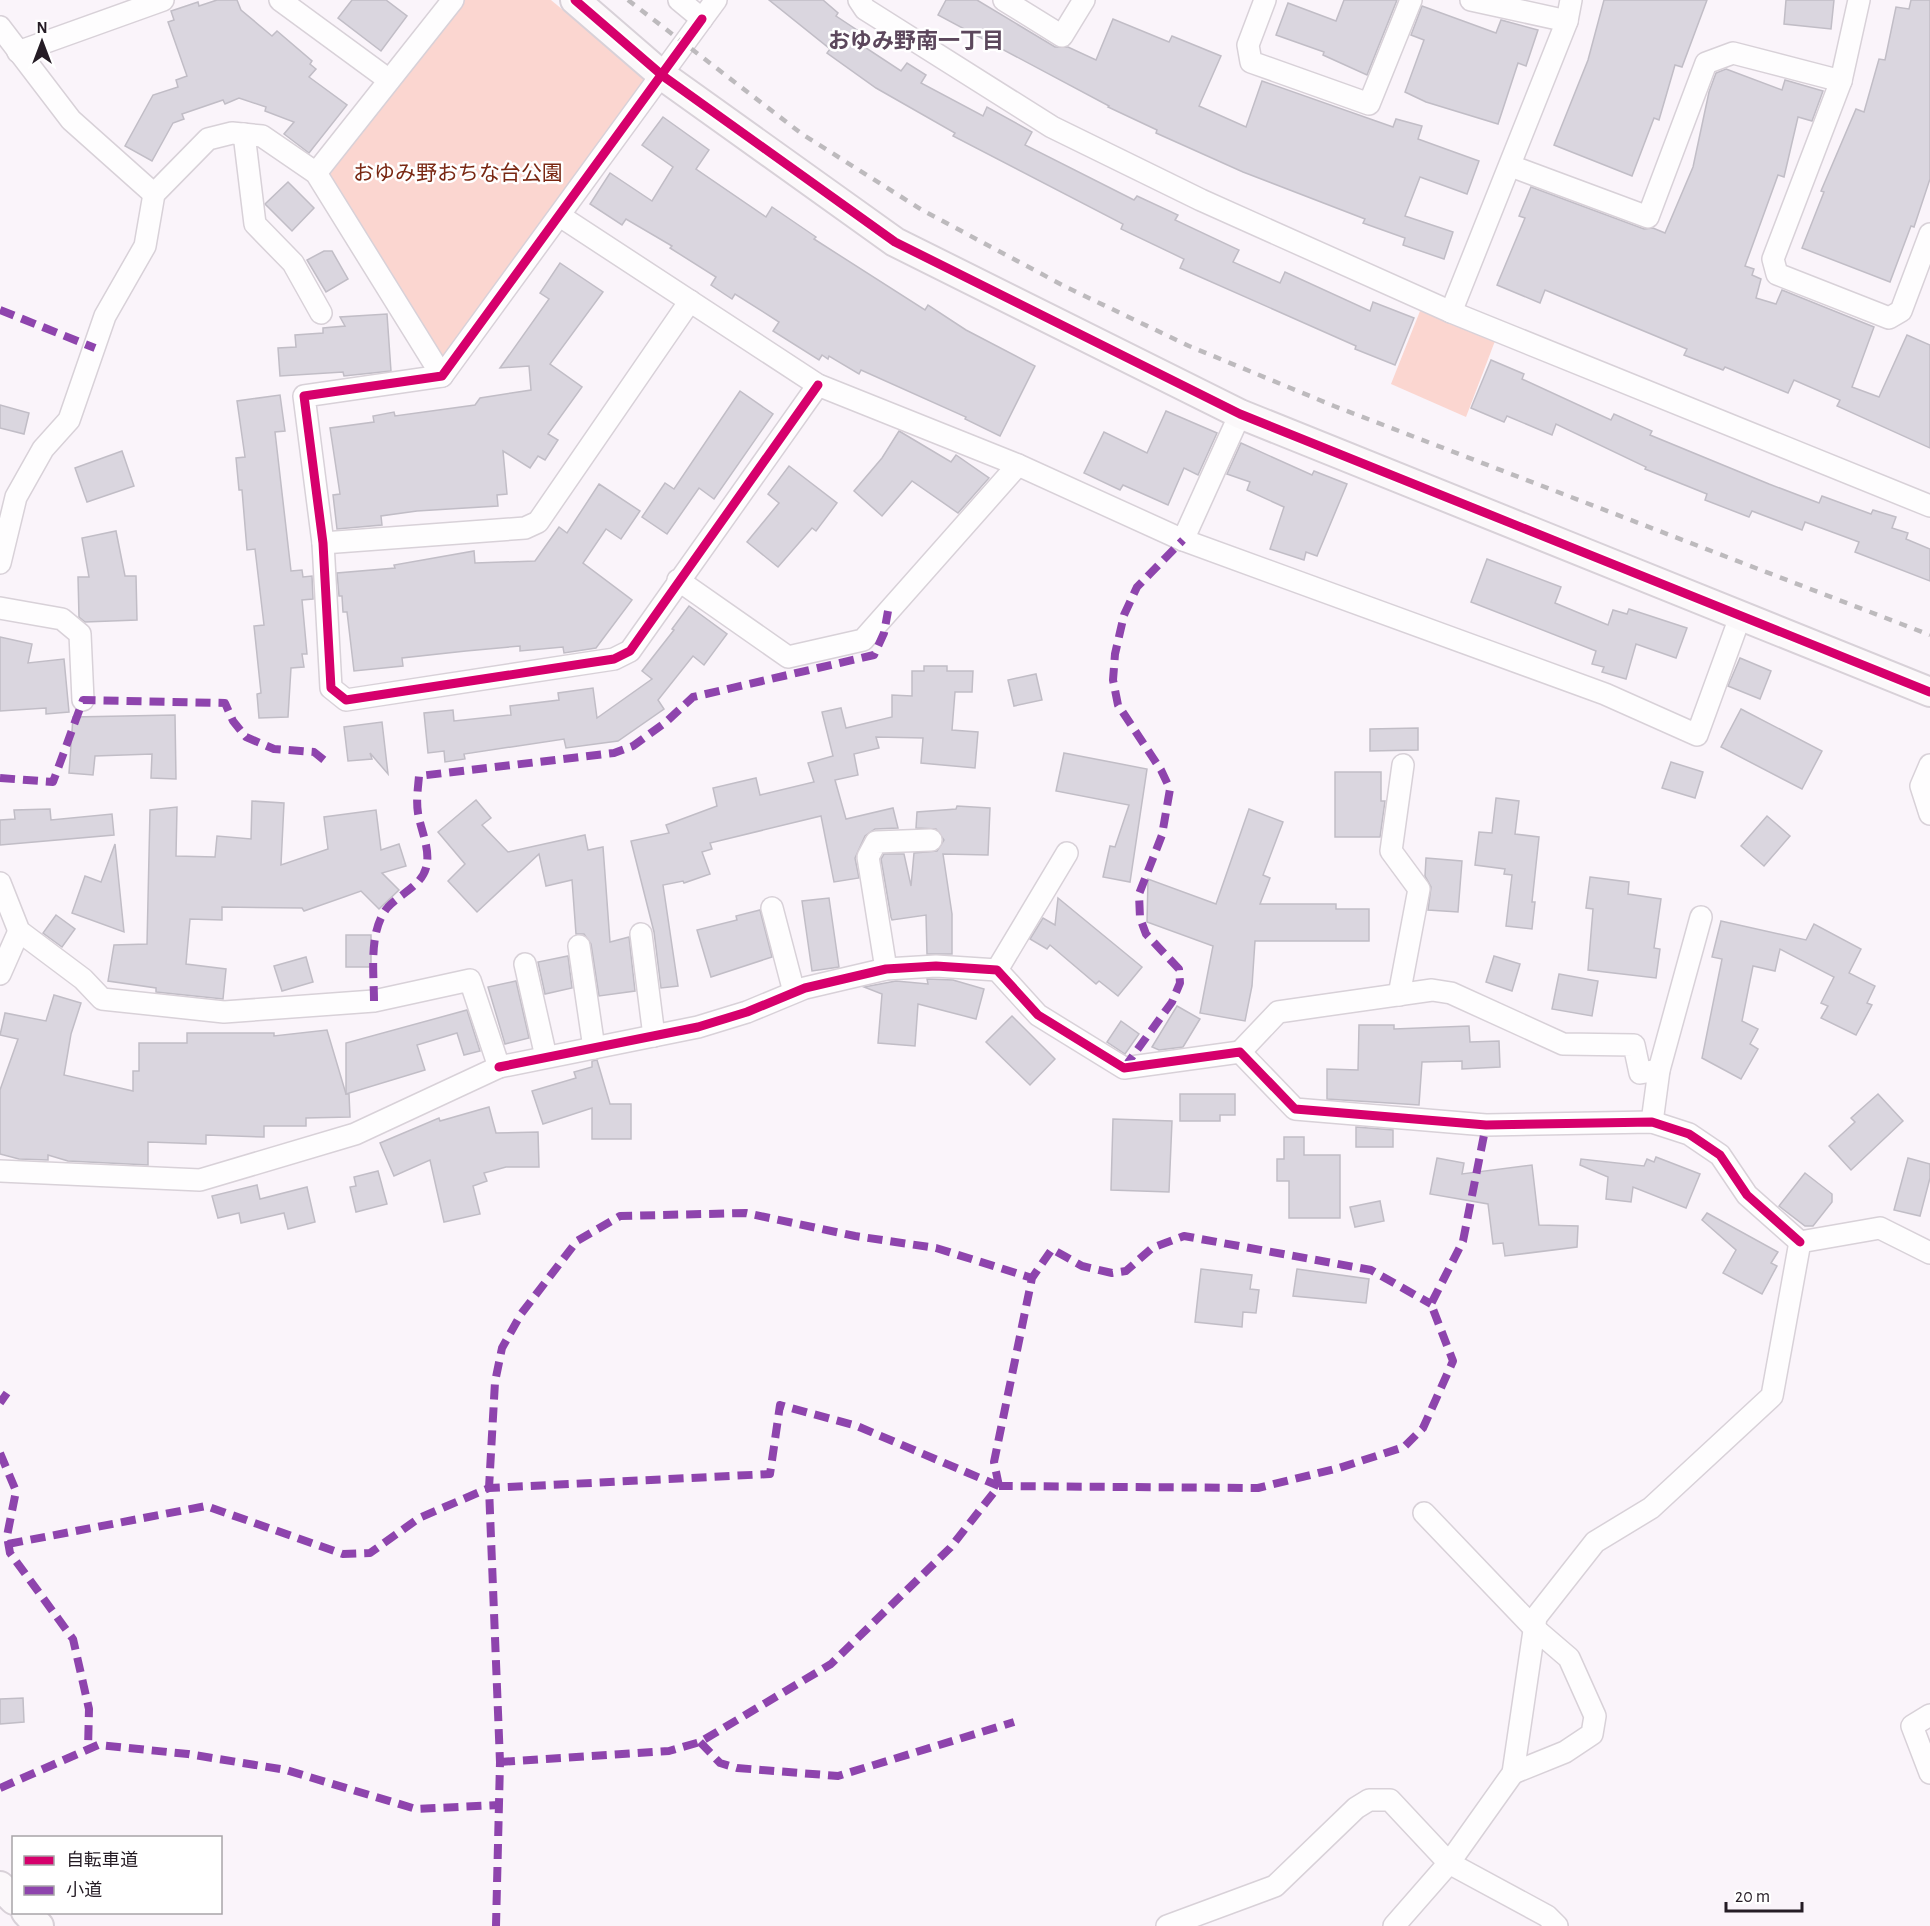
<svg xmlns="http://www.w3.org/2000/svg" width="1930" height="1926" viewBox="0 0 1930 1926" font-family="'Alegreya Sans','Noto Sans JP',sans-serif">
	<rect width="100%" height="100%" fill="#faf4fa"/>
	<g fill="#fbd6d0">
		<path d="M464,0H551L648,81L445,363L330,174Z"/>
		<path d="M1420,311L1495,341L1466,417L1391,384Z"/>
	</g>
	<g fill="#dad6df" stroke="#c1bdc6" stroke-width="1.5">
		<path d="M217,0H237L241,10L272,36L277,31L312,61L310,64L316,69L309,77L347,105L309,153L284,134L294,122L265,111L266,107L239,98L225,104L223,100L182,114L184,119L173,123L152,161L125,146L153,95L178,87L176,80L187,76L168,22L174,20L171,11L198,2L199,6Z"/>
		<path d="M352,0H386L407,16L381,51L338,18Z"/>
		<path d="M769,0H823L838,13L836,16L866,36L860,44L901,71L907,63L926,75L921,83L983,116L987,107L1032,132L1025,145L1134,200L1137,196L1178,215L1175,220L1239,250L1233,262L1280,283L1285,272L1370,311L1373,302L1414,318L1395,365L1355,349L1356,346L1180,268L1184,259L1121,229L1123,224L953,136L955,133L876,88L827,53L830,49Z"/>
		<path d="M946,0H977L1055,47H1068L1096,60L1113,19L1169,42L1172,36L1221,56L1199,106L1246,127L1262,81L1393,127L1396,119L1422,126L1418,139L1479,161L1467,194L1420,177L1405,216L1453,232L1444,259L1403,245L1405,238L1363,223L1365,219L1243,172L1156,133L1157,130L1108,107L1109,106L938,15Z"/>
		<path d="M1344,0H1397L1367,75L1323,55L1324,52L1276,35L1288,3L1336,21Z"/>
		<path d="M1604,0H1707L1682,67L1675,65L1659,120L1654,118L1632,176L1554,145L1588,60Z"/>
		<path d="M1786,0H1834L1831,29L1784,24Z"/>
		<path d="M1911,0H1930V179L1914,227L1911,226L1890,282L1802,248L1824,192L1821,191L1856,109L1864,112L1879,59L1885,60L1896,7L1909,9Z"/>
		<path d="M1422,6L1496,33L1501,20L1538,30L1526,66L1518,63L1498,124L1426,102L1405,92L1424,40L1411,35Z"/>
		<path d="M1726,69L1782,90L1785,80L1823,91L1812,121L1798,117L1784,177L1778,175L1745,266L1754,269L1752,275L1761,279L1756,298L1776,304L1782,290L1874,327L1852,387L1879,397L1907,335L1930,345V448L1837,406L1840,400L1794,380L1788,393L1725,367L1723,370L1684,355L1687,349L1545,290L1540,303L1497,285L1525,218L1519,216L1531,187L1644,229L1653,228L1665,233L1693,167L1709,92L1716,73Z"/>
		<path d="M663,117L709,150L696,169L766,217L772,207L816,237L814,239L925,310L928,305L966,330L1035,366L1000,436L965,419L966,417L861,370L859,374L829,356L828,359L822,355L819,360L773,331L779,322L735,294L732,299L711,285L716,277L670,248L672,246L626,219L622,225L590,204L610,173L652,201L673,167L642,145Z"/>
		<path d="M288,182L314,208L292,231L265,204Z"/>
		<path d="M324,251H332L348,279L326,292L307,260Z"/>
		<path d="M560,263L603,292L550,364L582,387L548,434L558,440L545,460L538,456L530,468L503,451L507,494L497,495L498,506L417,511L381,516L382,525L337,529L333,495L340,494L330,428L374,422L373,416L394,412L395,416L475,405L480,398L531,390L529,366L500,368L549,299L540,293Z"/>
		<path d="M387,314L391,371L344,376L343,372L280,376L278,348L296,347L295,335L323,333V328L345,326L340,317Z"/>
		<path d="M1491,360L1524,374L1522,379L1611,420L1614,414L1652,431L1650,435L1769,484L1819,503L1822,496L1871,514L1873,510L1896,517L1892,528L1908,533L1906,539L1930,549V581L1855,552L1859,542L1805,522L1802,530L1752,511L1749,517L1705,500L1707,494L1645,469L1646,467L1556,424L1552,435L1507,416L1504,422L1471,408Z"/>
		<path d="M740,391L773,414L714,499L699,488L667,534L642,517L665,483L674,489Z"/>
		<path d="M280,395L285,431L275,432L291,571L302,570L303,577L312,576L313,599L302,600L307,654H302L304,667L291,668L288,717L259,718L257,694L261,693L254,626L264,625L255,549L247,550L242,490H239L236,458L245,457L237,401Z"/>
		<path d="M0,405L29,413L24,434L0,428Z"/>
		<path d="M1166,411L1217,433L1198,475L1184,468L1168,505L1123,485L1120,490L1084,473L1104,432L1147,453Z"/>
		<path d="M899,431L951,462L956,455L989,478L958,513L912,481L882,516L854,491L882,458Z"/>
		<path d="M1241,443L1312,475L1314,471L1347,484L1317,556L1306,552L1304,560L1270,549L1284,507L1247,490L1250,482L1227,474Z"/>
		<path d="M122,451L134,486L87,502L75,468Z"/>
		<path d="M789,466L837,503L816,531L812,528L778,567L747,542L779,503L768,494Z"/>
		<path d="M599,484L640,511L621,539L606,529L583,563L632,600L596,648L564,653L563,647L520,651V646L466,651L402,658L403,666L354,671L347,612H343L342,596H339L337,573L395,568L394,565L474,551L475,563L535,561L559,527L567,533Z"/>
		<path d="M116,531L125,576H136L137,620L85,622L79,617L78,577H89L82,538Z"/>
		<path d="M1487,559L1561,587L1555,603L1608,625L1613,610L1627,614L1629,609L1687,628L1676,658L1636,644L1626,679L1602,672L1604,667L1592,664L1596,651L1471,602Z"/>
		<path d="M689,606L727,634L704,665L693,656L658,700L664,709L618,741L566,748L564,739L464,754L465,759L445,762L444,751L428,753L424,713L453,710L454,721L511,715L510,706L559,700L558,693L593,688L597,718L652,679L642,671L674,630L672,629Z"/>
		<path d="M0,637L32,644L28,663L64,659L69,712L46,714V708L0,711Z"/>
		<path d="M1740,658L1771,671L1760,699L1728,686Z"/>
		<path d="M924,666H947V671H973L972,692H955L952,730L978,732L975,768L921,763L923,738L876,737L879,748L854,754L858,775L835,780L846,819L893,808L898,828L875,829L865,836L855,858L859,878L834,882L821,816L710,843L712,849L702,852L710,874L684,883L683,881L663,885L678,986L661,988L654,932L631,841L669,833L666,825L717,806L713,788L756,778L760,795L814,782L808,763L833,756L822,712L841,708L846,728L892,717V695L912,696V671H924Z"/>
		<path d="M1036,674L1042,700L1014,706L1008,680Z"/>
		<path d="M1741,709L1822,751L1802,789L1721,747Z"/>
		<path d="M175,715L176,779L151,778L152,754L95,756L93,775L69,773L73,717Z"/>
		<path d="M382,722L388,774L370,753L372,759L348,761L344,727Z"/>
		<path d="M1418,728V750L1370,751V729Z"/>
		<path d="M1064,753L1147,769L1130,882L1103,877L1110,846L1115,847L1129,805L1056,791Z"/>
		<path d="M1671,762L1703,772L1695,798L1662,788Z"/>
		<path d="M1335,772H1381V801H1385L1380,837H1335Z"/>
		<path d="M1496,798L1519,801L1515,834L1539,837L1532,902H1535L1532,929L1506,926L1512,875L1504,874L1505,869L1475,865L1479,832L1492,833Z"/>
		<path d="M476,800L491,818L482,825L508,852L585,835L588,850L603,847L610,942L629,937L635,991L599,996L591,944L584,934H576L572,880L546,886L539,854L477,912L448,881L465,864L438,832Z"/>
		<path d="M252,801L284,803L281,865L328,849L324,817L376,810L381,850L399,844L406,866L382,873L399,890L379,909L361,891L304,911L302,908L222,907V920L190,919L186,964L226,969L223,999L156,992V988L108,981L114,945L147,944L150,810L177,807L176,856L215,857L217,836L251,839Z"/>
		<path d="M957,806L990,808L988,855L943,854L952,914V954H927L926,915L892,920L891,917L881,859L884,854H904L911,886L914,853L937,851L944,840L936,829L916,828L917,812L956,809Z"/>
		<path d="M50,809L51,820L112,814L114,835L0,845V820L15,819L14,810Z"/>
		<path d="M1249,809L1283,822L1263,875L1270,878L1260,904H1336V909H1369V941H1255L1252,986L1245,1021L1200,1013L1213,946L1147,922L1148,879L1216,904Z"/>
		<path d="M1767,816L1790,836L1764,866L1741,846Z"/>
		<path d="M115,844L124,932L72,913L85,876L101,882Z"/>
		<path d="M1426,858L1462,861L1458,912L1428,910L1431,887L1425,876Z"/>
		<path d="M1590,877L1629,882L1628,894L1661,899L1654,948L1660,949L1656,978L1588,970L1593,909L1586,908Z"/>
		<path d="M829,898L839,967L812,971L802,901Z"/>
		<path d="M1058,898L1142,967L1118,996L1099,981L1096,984L1050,945L1047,949L1030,939L1043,918L1055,925Z"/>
		<path d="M760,910L772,957L711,977L697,930L737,920L736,916Z"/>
		<path d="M56,915L75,929L62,947L43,933Z"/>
		<path d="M1721,921L1806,940L1814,924L1861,949L1849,973L1875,986L1867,1003L1872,1005L1856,1035L1821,1018L1828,1006L1821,1003L1834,977L1780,949L1775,971L1753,966L1742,1021L1758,1029L1750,1044L1758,1049L1741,1079L1702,1058L1722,959L1712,957Z"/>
		<rect x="346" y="935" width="25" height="32"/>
		<path d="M568,956L572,988L545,994L538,962Z"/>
		<path d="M1494,956L1520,964L1512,991L1486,982Z"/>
		<path d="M306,957L313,982L282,991L274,966Z"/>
		<path d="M1559,974L1598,981L1592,1016L1552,1009Z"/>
		<path d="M927,979L953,980L984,989L976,1019L918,1004L915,1046L878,1043L882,994L864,987L896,981L928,984Z"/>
		<path d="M516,981L529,1038L505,1044L488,987Z"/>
		<path d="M54,995L81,1003L71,1034L64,1075L133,1091V1071H139V1043H187V1033H274V1036L327,1030L346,1094H349L350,1117L306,1118V1126H264V1137L206,1135V1144L148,1142V1165L68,1161L48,1155V1160L19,1159L0,1154V1090L18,1039L0,1035L5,1013L46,1021Z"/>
		<path d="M1177,1006L1200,1019L1183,1047L1159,1050L1152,1047Z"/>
		<path d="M467,1010L480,1051L464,1055L457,1033L417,1045L425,1070L346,1094V1043Z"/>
		<path d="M1012,1016L1055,1059L1030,1085L986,1042Z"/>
		<path d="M1121,1021L1139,1034L1125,1054L1107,1042Z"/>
		<path d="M1359,1025H1394V1029L1469,1026L1470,1042L1499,1041L1500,1067L1462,1069V1061L1422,1062L1419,1105L1327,1099V1069L1358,1070Z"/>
		<path d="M597,1060L610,1104H631V1139H592V1108L543,1124L532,1091L576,1078L574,1072L592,1067V1061Z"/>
		<path d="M1180,1094H1235V1115H1220V1121H1180Z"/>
		<path d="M1878,1094L1903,1121L1851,1170L1829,1146L1855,1122L1851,1118Z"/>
		<path d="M489,1107L496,1133L538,1132L539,1167H506L484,1173L487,1181L473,1186L480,1214L444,1222L430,1160L394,1176L380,1143L439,1118L440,1121Z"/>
		<path d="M1113,1119L1172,1121L1169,1192L1111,1190Z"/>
		<path d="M1356,1127L1393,1130V1147H1356Z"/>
		<path d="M1284,1137H1304V1155H1340V1218H1289V1181H1277V1159H1284Z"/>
		<path d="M1656,1157L1700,1174L1686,1208L1633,1187L1631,1202L1606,1199L1608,1177L1580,1165L1581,1159L1644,1166L1647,1159L1654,1162Z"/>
		<path d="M1437,1158L1464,1163L1462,1174L1532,1165L1539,1225L1578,1226L1577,1247L1505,1256L1503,1243L1493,1244L1488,1204L1430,1194Z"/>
		<path d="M1908,1158L1930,1164V1178L1920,1216L1894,1210Z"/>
		<path d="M378,1171L387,1204L356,1212L350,1187L356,1186L354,1177Z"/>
		<path d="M1805,1173L1832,1194V1202L1813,1226H1805L1779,1206Z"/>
		<path d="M257,1185L260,1199L307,1187L315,1222L288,1229L284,1213L241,1223L239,1213L218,1218L212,1196Z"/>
		<path d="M1380,1201L1384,1221L1355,1227L1350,1207Z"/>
		<path d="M1707,1213L1778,1252L1771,1263L1777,1266L1762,1294L1723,1273L1736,1250L1702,1220Z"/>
		<path d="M1201,1269L1252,1275L1250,1289L1259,1290L1256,1313L1243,1312L1242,1327L1195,1322Z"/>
		<path d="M1297,1269L1369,1279L1366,1303L1293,1296Z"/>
		<path d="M23,1698L24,1722L0,1724V1699Z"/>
	</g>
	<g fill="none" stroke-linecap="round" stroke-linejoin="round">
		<defs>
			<g id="street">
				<path d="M280,0L389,80"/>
				<path d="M679,0L702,19L716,0"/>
				<path d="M859,0L865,9L1052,127L1201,200L1451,312L1930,506"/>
				<path d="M1004,0L1062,36L1084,0"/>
				<path d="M1265,0L1248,45L1251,62L1369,104L1411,0"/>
				<path d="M1471,0L1567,21"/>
				<path d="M702,19L442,376L304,396L323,543L331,688L346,700L614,659L630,651L818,385"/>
				<path d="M0,27L71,120L154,194"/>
				<path d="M18,52L163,0"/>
				<path d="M1841,81L1773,259L1777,274L1889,318L1901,311L1930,234"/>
				<path d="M244,134L255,224L293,263L321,313"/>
				<path d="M1511,166L1648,217L1706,63L1733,53L1841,81L1859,0"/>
				<path d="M316,173L453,0"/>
				<path d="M560,216L818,385L1018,465L1183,540L1605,694L1697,735L1740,617"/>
				<path d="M1451,312L1567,21L1571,0"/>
				<path d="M1183,540L1240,414"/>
				<path d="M323,543L525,528L538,522L690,301"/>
				<path d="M0,563L16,497L43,449L69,420L105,316L145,246L154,194L208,139L232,133L262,136L316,173L442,376"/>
				<path d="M678,580L788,657L863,640L1018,465"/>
				<path d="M0,608L62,619L80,634L83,700"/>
				<path d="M1930,765L1921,786L1930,814"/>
				<path d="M0,883L19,931L83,979L102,999L224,1012L374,1001L470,980L499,1067L355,1134L200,1180L0,1171"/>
				<path d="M772,908L794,992"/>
				<path d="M641,934L654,1036"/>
				<path d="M579,946L594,1048"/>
				<path d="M525,964L546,1057"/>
				<path d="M886,969L868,857L876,842L931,840"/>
				<path d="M997,970L1067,853"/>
				<path d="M0,974L19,931"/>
				<path d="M1399,995L1419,889L1391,851L1403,765"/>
				<path d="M1240,1052L1278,1012L1432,990L1451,993L1563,1044L1634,1045L1640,1073L1659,1070"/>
				<path d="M499,1067L698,1027L747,1012L805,988L886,969L936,966L997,970L1038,1015L1124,1068L1240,1052L1295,1109L1486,1125L1652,1122L1689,1134L1720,1155L1747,1195L1800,1242"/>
				<path d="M1652,1122L1659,1070L1701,917"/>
				<path d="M1424,1513L1534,1628L1569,1658L1595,1716L1592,1734L1565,1752L1513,1773"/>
				<path d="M1930,1715L1912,1726L1930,1773"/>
				<path d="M1167,1926L1275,1886L1356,1808L1369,1800H1390L1449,1863L1547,1916L1557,1926"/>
				<path d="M1394,1926L1449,1863L1513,1773L1536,1617L1595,1542L1651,1508L1772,1396L1800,1242L1880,1228L1930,1253"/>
			</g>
			<g id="secondary">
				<path d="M575,0L663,76L895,242L1240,414L1930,692"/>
				<path d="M0,1886L14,1900"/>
				<path d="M26,1912L39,1926"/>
			</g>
		</defs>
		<use href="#street" stroke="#d8d1d8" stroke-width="24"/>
		<use href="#secondary" stroke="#d8d1d8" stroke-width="32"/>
		<use href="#street" stroke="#fefdfe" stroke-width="21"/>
		<use href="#secondary" stroke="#fbf8fa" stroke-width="28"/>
		<path stroke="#bdbabd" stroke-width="4.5" stroke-dasharray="8 8" stroke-linecap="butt" d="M628,0L802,134L922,210L1066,287L1189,346L1334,406L1930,635"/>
		<g stroke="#8e44ad" stroke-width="8" stroke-dasharray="15 8" stroke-linecap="butt">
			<path d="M0,310L95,348"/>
			<path d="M0,778L53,782L83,700L225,703L233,721L246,737L274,749L314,752L330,765"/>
			<path d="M374,1001C374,973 368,930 388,907C400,894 421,886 426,868C431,850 421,831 418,813C416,801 418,788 419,776L614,753L633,746L666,722L693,697L874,655L884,633L888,611"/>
			<path d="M1124,1068L1172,1002L1180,983L1179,969L1146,934L1140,918L1139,894L1162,835L1170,789L1161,770L1118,705L1113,680L1115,654L1124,615L1137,587L1183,540"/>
			<path d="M0,1403L7,1393"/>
			<path d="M0,1453L16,1491L7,1536L10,1553L73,1639L89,1709L88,1749"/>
			<path d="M999,1486L994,1462L1032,1278L1052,1249L1082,1266L1112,1273L1126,1271L1152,1248L1184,1236L1371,1270L1431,1304"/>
			<path d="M8,1544L206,1506L343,1554L370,1553L419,1518L489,1488L770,1474L780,1405L857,1426L999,1486"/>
			<path d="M700,1742L720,1763L737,1768L838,1776L1014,1722"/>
			<path d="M500,1762L669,1751L700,1742L831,1664L950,1548L999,1486L1258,1488L1339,1468L1404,1447L1423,1428L1453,1361L1431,1304L1463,1241L1486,1125"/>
			<path d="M0,1788L98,1745L188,1754L286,1770L416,1809L499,1805"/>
			<path d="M494,1926H496L500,1762L489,1488L495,1382L502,1348L521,1314L577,1241L620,1216L746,1213L855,1236L936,1248L1032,1278"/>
		</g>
		<defs>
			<g id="cycleway">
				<path d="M575,0L663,76L895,242L1240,414L1930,692"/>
				<path d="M702,19L442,376L304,396L323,543L331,688L346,700L614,659L630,651L818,385"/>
				<path d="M499,1067L698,1027L747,1012L805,988L886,969L936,966L997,970L1038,1015L1124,1068L1240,1052L1295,1109L1486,1125L1652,1122L1689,1134L1720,1155L1747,1195L1800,1242"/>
			</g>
		</defs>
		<use href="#cycleway" stroke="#fff" stroke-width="13"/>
		<use href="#cycleway" stroke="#d6006c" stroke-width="9"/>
	</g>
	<g text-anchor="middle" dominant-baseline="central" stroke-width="5" stroke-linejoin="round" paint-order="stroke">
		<g font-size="21" fill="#792712" stroke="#fff">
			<text x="458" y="173">おゆみ野おちな台公園</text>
		</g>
		<g font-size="22" font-weight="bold" fill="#5c475c" stroke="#fff">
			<text x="916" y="41">おゆみ野南一丁目</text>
		</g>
	</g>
	<rect x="12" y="1836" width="210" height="78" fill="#ffffff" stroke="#a8a4a8" stroke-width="1.5"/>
	<rect x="24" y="1856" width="30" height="9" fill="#d6006c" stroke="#a8a4a8" stroke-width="1.5"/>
	<text x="66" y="1866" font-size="18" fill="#251c25">自転車道</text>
	<rect x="24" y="1886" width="30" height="9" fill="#8e44ad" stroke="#a8a4a8" stroke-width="1.5"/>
	<text x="66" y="1896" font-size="18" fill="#251c25">小道</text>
	<g transform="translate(42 42)" stroke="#ffffff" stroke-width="4.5" paint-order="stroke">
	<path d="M0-4.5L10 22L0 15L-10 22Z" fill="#251c25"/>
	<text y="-9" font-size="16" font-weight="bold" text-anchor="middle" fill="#251c25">N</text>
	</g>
	<path d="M1726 1902v9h76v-9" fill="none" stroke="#251c25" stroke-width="3"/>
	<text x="1735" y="1902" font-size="18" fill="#251c25" stroke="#ffffff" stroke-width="4.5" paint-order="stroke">20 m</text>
</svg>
